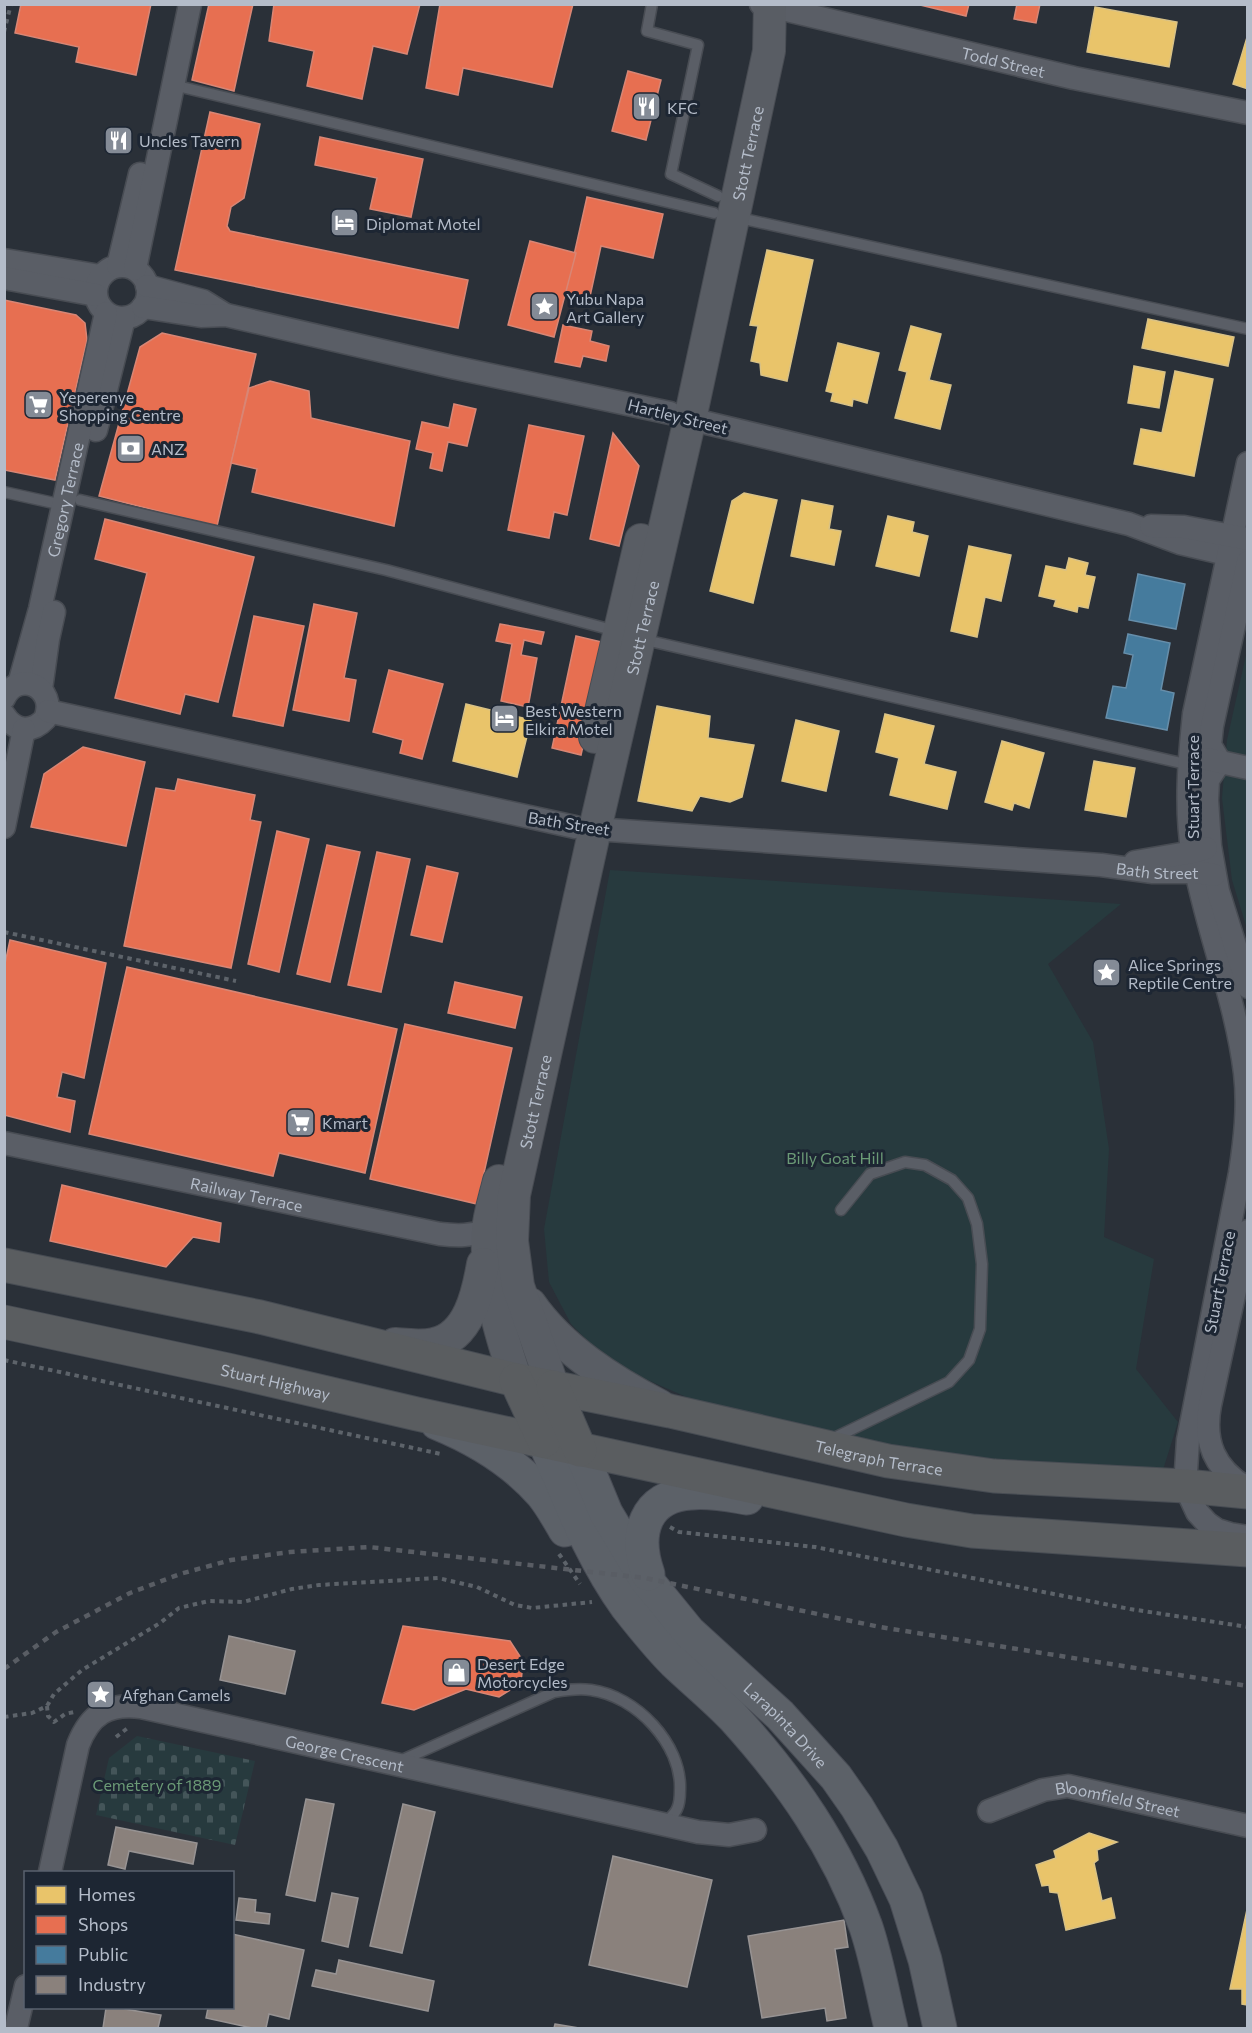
<svg xmlns="http://www.w3.org/2000/svg" width="1252" height="2033" viewBox="0 0 1252 2033" font-family="Commissioner,sans-serif">
	<defs>
		<pattern id="cemetery-stones" width="16" height="16" patternUnits="userSpaceOnUse" patternTransform="scale(1.5)"><rect width="16" height="16" fill="#273a3e"/><path d="M2 7V4a2 2 0 0 1 4 0v3zM10 15v-3a2 2 0 0 1 4 0v3z" fill="#445559"/></pattern>
	</defs>
	<rect width="100%" height="100%" fill="#2a3038"/>
	<path fill="url(#cemetery-stones)" d="M137,1736L255,1761L235,1845L96,1815L109,1758Z"/>
	<g fill="#273a3e">
		<path d="M1247,651V929L1232,880L1222,798L1227,740Z"/>
		<path d="M610,870L1121,904L1048,964L1093,1042L1109,1149L1104,1237L1154,1259L1136,1369L1178,1422L1162,1473L1036,1476L700,1403L609,1363L571,1324L549,1282L544,1229Z"/>
	</g>
	<g fill="#e9c46a" stroke="#d9c286" stroke-width="1.5">
		<path d="M1095,7L1177,22L1169,67L1087,52Z"/>
		<path d="M1248,34V89L1233,84Z"/>
		<path d="M767,250L813,260L787,381L761,375L760,363L751,361L758,326L750,325Z"/>
		<path d="M1148,319L1234,337L1228,366L1142,348Z"/>
		<path d="M911,326L941,334L929,380L951,385L940,429L895,418L907,372L899,370Z"/>
		<path d="M838,343L879,353L867,403L853,399L852,406L831,401L833,393L826,391Z"/>
		<path d="M1134,366L1165,372L1159,408L1128,403Z"/>
		<path d="M1175,371L1213,379L1194,476L1134,464L1141,429L1162,433Z"/>
		<path d="M744,493L777,500L753,603L710,591L732,501Z"/>
		<path d="M802,500L833,506L829,529L841,531L834,565L791,556Z"/>
		<path d="M888,516L914,522L912,532L928,536L919,576L876,566Z"/>
		<path d="M969,546L1011,555L1001,601L985,597L977,637L951,631Z"/>
		<path d="M1069,558L1088,563L1085,575L1095,577L1088,608L1078,606L1077,612L1054,606L1056,600L1039,596L1046,566L1066,570Z"/>
		<path d="M466,704L531,720L517,777L453,761Z"/>
		<path d="M657,706L710,716L708,738L754,745L742,797L730,802L700,796L692,811L638,801Z"/>
		<path d="M885,714L934,726L924,764L956,772L947,809L890,795L899,758L876,752Z"/>
		<path d="M796,720L839,731L826,791L782,781Z"/>
		<path d="M1002,741L1044,753L1029,808L1014,803L1012,810L985,802Z"/>
		<path d="M1094,761L1135,768L1126,817L1085,810Z"/>
		<path d="M1089,1833L1117,1842L1097,1850L1098,1860L1094,1863L1102,1901L1111,1898L1115,1918L1066,1930L1058,1893L1050,1892L1049,1885L1042,1886L1036,1865L1056,1858L1054,1851Z"/>
		<path d="M1248,1905V2005L1242,2004V1989H1230Z"/>
	</g>
	<g fill="#e76f51" stroke="#d88675" stroke-width="1.5">
		<path d="M21,4H151L136,75L76,62L79,47L15,33Z"/>
		<path d="M209,4H253L234,91L192,80Z"/>
		<path d="M274,4H420L407,54L373,46L362,99L307,86L314,51L269,41Z"/>
		<path d="M440,4H573L552,87L463,68L458,95L426,88Z"/>
		<path d="M916,4H969L966,16Z"/>
		<path d="M1017,4H1040L1036,23L1014,19Z"/>
		<path d="M628,71L661,80L646,140L612,131Z"/>
		<path d="M210,112L260,124L244,198L231,207L227,226L230,231L468,280L458,328L175,270Z"/>
		<path d="M320,137L423,159L411,217L370,209L377,178L315,165Z"/>
		<path d="M587,197L663,214L653,258L601,246L589,301L565,295Z"/>
		<path d="M530,241L576,253L554,337L508,325Z"/>
		<path d="M4,300L76,315L85,323L87,340L55,480L4,470Z"/>
		<path d="M563,325L592,331L590,341L609,346L606,361L583,356L580,367L555,362Z"/>
		<path d="M162,333L256,354L217,526L99,496L140,347Z"/>
		<path d="M270,381L309,391L311,418L410,441L394,526L252,492L257,469L231,463L249,388Z"/>
		<path d="M454,404L476,409L467,446L448,442L442,471L430,468L433,453L416,449L422,422L449,428Z"/>
		<path d="M529,425L584,436L567,515L554,512L549,538L508,530Z"/>
		<path d="M613,433L639,466L619,546L590,539Z"/>
		<path d="M105,519L254,557L218,702L185,694L180,714L115,698L147,573L95,559Z"/>
		<path d="M314,604L357,613L344,678L356,680L349,721L293,710Z"/>
		<path d="M254,616L304,626L283,726L233,716Z"/>
		<path d="M500,624L544,632L541,644L524,640L521,655L537,658L528,707L501,701L512,644L496,641Z"/>
		<path d="M576,636L606,643L581,755L552,748Z"/>
		<path d="M389,670L443,684L422,759L400,753L403,740L373,732Z"/>
		<path d="M83,747L145,762L126,846L31,827L44,774Z"/>
		<path d="M178,779L255,795L250,820L261,822L231,968L124,946L156,788L175,791Z"/>
		<path d="M277,831L309,839L279,972L248,964Z"/>
		<path d="M327,845L360,852L330,982L297,974Z"/>
		<path d="M377,852L410,859L381,992L348,985Z"/>
		<path d="M427,866L458,873L442,942L411,935Z"/>
		<path d="M10,940L106,963L84,1078L62,1072L57,1097L75,1101L70,1132L4,1115V968Z"/>
		<path d="M127,967L397,1029L365,1173L279,1153L273,1176L89,1134Z"/>
		<path d="M455,982L522,997L515,1028L448,1013Z"/>
		<path d="M405,1024L512,1048L477,1204L370,1179Z"/>
		<path d="M62,1185L221,1223L219,1242L193,1237L166,1267L50,1241Z"/>
		<path d="M403,1626L510,1641L523,1661L521,1683L499,1697L466,1689L414,1710L382,1703Z"/>
	</g>
	<g fill="#457b9d" stroke="#668eaa" stroke-width="1.5">
		<path d="M1138,574L1185,584L1176,629L1129,620Z"/>
		<path d="M1128,634L1170,643L1161,690L1174,693L1167,730L1106,718L1113,686L1126,688L1133,655L1124,653Z"/>
	</g>
	<g fill="#8a817c" stroke="#979393" stroke-width="1.5">
		<path d="M229,1636L295,1651L285,1694L220,1680Z"/>
		<path d="M306,1799L334,1804L315,1901L286,1895Z"/>
		<path d="M403,1804L435,1812L402,1953L370,1946Z"/>
		<path d="M116,1827L197,1843L193,1864L129,1851L125,1869L108,1865Z"/>
		<path d="M613,1856L712,1880L687,1987L589,1965Z"/>
		<path d="M332,1893L358,1898L348,1947L322,1941Z"/>
		<path d="M239,1898L256,1900L255,1912L270,1914L269,1924L236,1920Z"/>
		<path d="M844,1920L848,1947L835,1949L846,2018L827,2021L825,2008L762,2018L748,1936Z"/>
		<path d="M232,1934L304,1950L289,2019L269,2014L266,2028H252L206,2018L208,2008H232Z"/>
		<path d="M339,1960L434,1981L428,2011L312,1986L316,1970L336,1974Z"/>
		<path d="M106,2008H125V2009L161,2015L158,2028H103Z"/>
		<path d="M555,2024L579,2028H554Z"/>
	</g>
	<g fill="none" stroke-linecap="round" stroke-linejoin="round">
		<defs>
			<g id="lane">
				<path d="M652,4L647,31L698,45L671,174L718,196"/>
				<path d="M173,85L714,213"/>
				<path d="M735,217L1248,329"/>
				<path d="M4,492L63,505"/>
				<path d="M80,500L386,570L616,631"/>
				<path d="M641,639L1190,765"/>
				<path d="M832,1439L949,1382L969,1360L980,1329L982,1264L977,1224L968,1198L952,1180L925,1165L905,1162L870,1174L841,1210"/>
				<path d="M400,1761L554,1692C566,1690 578,1688 591,1690C636,1696 682,1744 680,1790C680,1797 680,1803 677,1809C675,1814 669,1819 665,1823"/>
			</g>
			<g id="street">
				<path id="s1" d="M761,4L1074,78L1248,113"/>
				<path d="M4,260L100,276"/>
				<circle cx="122" cy="292" r="26"/>
				<path d="M118,266L140,174"/>
				<path d="M135,269L190,4"/>
				<path d="M4,278L96,295"/>
				<path d="M147,286L203,301L224,314"/>
				<path d="M143,307L201,316L226,315L452,367L670,413"/>
				<path d="M690,419L1129,524L1180,543L1248,559"/>
				<path d="M96,430L124,318"/>
				<path d="M1248,463L1194,714C1189,761 1185,809 1193,856C1206,929 1236,999 1245,1073C1249,1107 1245,1140 1240,1173L1188,1440L1185,1486L1197,1512L1207,1523L1217,1530L1230,1534L1248,1537"/>
				<path d="M1151,526L1184,527L1248,539"/>
				<path d="M1248,562L1212,726L1210,745L1220,762L1208,780L1207,800L1210,846L1218,891L1248,987"/>
				<path id="s2" d="M19,684L40,609L106,313"/>
				<path d="M41,689L48,639L54,612"/>
				<path d="M4,698C18,669 58,687 45,719C32,733 15,732 4,715"/>
				<path d="M48,711L575,827"/>
				<path d="M1207,759L1248,768"/>
				<path d="M4,827L24,729"/>
				<path id="s3" d="M595,829L1101,865L1153,872H1196L1214,875"/>
				<path d="M1135,862L1193,852L1206,848"/>
				<path id="s4" d="M4,1143L440,1234C458,1236 471,1236 488,1230"/>
				<path d="M1248,1231L1210,1405C1203,1442 1214,1469 1248,1489"/>
				<path id="s5" d="M989,1811L1043,1790L1068,1786L1248,1826"/>
				<path id="s6" d="M50,1872L78,1745C90,1714 108,1703 141,1707L698,1832L729,1835L755,1830"/>
				<path d="M16,2028L26,1986"/>
			</g>
			<g id="secondary">
				<path d="M595,737L641,540"/>
				<path d="M499,1181C495,1198 489,1215 488,1231C485,1282 500,1333 516,1380"/>
				<path d="M530,1304C561,1349 612,1381 660,1406"/>
				<path d="M395,1344C408,1345 421,1347 434,1344C469,1337 478,1293 483,1264"/>
				<path id="s7" d="M553,1387L518,1286L512,1241L514,1195L595,829L690,419L769,51L770,4"/>
			</g>
			<g id="primary">
				<path d="M437,1423C476,1439 515,1463 542,1494C551,1505 558,1518 565,1530"/>
				<path d="M544,1441C569,1498 590,1556 627,1607C642,1626 657,1645 674,1662C694,1681 715,1698 734,1718C791,1781 837,1847 866,1927C877,1960 883,1995 891,2028"/>
				<path id="s8" d="M580,1450L606,1513L645,1578L689,1632L780,1715L836,1777L857,1807L882,1849L906,1899L925,1960L940,2028"/>
				<path d="M648,1574C634,1534 644,1496 691,1493C710,1491 729,1495 747,1498"/>
			</g>
			<g id="highway">
				<path id="s9" d="M4,1265L260,1317L516,1380L670,1411L888,1461L994,1476L1185,1486L1248,1492"/>
				<path id="s10" d="M4,1322L228,1370L417,1414L906,1520L972,1531L1248,1550"/>
				<path d="M516,1380L544,1441"/>
				<path d="M553,1387L580,1450"/>
			</g>
		</defs>
		<use href="#lane" stroke="#484c53" stroke-width="13"/>
		<use href="#street" stroke="#484c53" stroke-width="25"/>
		<use href="#secondary" stroke="#484c53" stroke-width="34"/>
		<use href="#primary" stroke="#484c55" stroke-width="35"/>
		<use href="#highway" stroke="#474c53" stroke-width="35"/>
		<g stroke="#5d636a" stroke-width="4" stroke-dasharray="4.5 4.5" stroke-linecap="butt">
			<path d="M4,32L11,4"/>
			<path d="M4,932L236,981"/>
			<path d="M4,1360L441,1454"/>
			<path d="M670,1527L679,1532L815,1547L1130,1609L1248,1627"/>
			<path d="M559,1554L580,1584"/>
			<path d="M47,1706L48,1716L54,1722L65,1714L74,1712"/>
			<path d="M4,1717L32,1713L47,1706L54,1694L82,1670L160,1623L179,1608L209,1601L243,1602L292,1589L319,1585L438,1578L477,1587L515,1605L532,1608L592,1602"/>
			<path d="M116,1737L129,1727"/>
		</g>
		<use href="#lane" stroke="#5a5e66" stroke-width="10"/>
		<use href="#street" stroke="#5a5e66" stroke-width="22"/>
		<use href="#secondary" stroke="#595d64" stroke-width="32"/>
		<use href="#primary" stroke="#5c6168" stroke-width="33"/>
		<use href="#highway" stroke="#5a5d60" stroke-width="33"/>
		<path stroke="#595d64" stroke-width="4.5" stroke-dasharray="6 6" stroke-linecap="butt" d="M4,1669L56,1632L130,1593L180,1574L231,1560L290,1552L369,1547L645,1578L880,1627L1248,1686"/>
	</g>
	<defs>
		<symbol id="restaurant-square" viewBox="-11 -11 22 22"><rect x="-9" y="-9" width="18" height="18" rx="4" fill="#848b96" stroke="#1d2633"/><path d="M-5-6h1v4h1v-4h1v4h1v-4h1v5L-1.5 .5V6h-2V.5L-5-1ZM5-6V6H3V1.5H1.5Q1.5-4 5-6Z" fill="#fff"/></symbol>
		<symbol id="hotel-square" viewBox="-11 -11 22 22"><rect x="-9" y="-9" width="18" height="18" rx="4" fill="#848b96" stroke="#1d2633"/><path d="M-6-4.5h1.5V1H6V5H4.5V3h-9V5H-6ZM-4 0a1.8 1.8 0 1 1 3.6 0ZM.5 0V-2.5h3Q6-2.5 6 0Z" fill="#fff"/></symbol>
		<symbol id="sight-square" viewBox="-11 -11 22 22"><rect x="-9" y="-9" width="18" height="18" rx="4" fill="#848b96" stroke="#1d2633"/><path d="M0-6L1.8-2.2L6-1.7L2.9 1.2L3.7 5.4L0 3.3L-3.7 5.4L-2.9 1.2L-6-1.7L-1.8-2.2Z" fill="#fff"/></symbol>
		<symbol id="supermarket-square" viewBox="-11 -11 22 22"><rect x="-9" y="-9" width="18" height="18" rx="4" fill="#848b96" stroke="#1d2633"/><path d="M-6-5.5h2.5l.6 2H6L4.5 2H-2.5L-4.4-4H-6ZM-1.5 3.2a1.3 1.3 0 1 0 .1 0ZM3 3.2a1.3 1.3 0 1 0 .1 0Z" fill="#fff"/></symbol>
		<symbol id="bank-square" viewBox="-11 -11 22 22"><rect x="-9" y="-9" width="18" height="18" rx="4" fill="#848b96" stroke="#1d2633"/><path d="M-6-4H6V4H-6ZM0-2.3a2.3 2.3 0 1 0 0 4.6a2.3 2.3 0 1 0 0-4.6Z" fill="#fff"/></symbol>
		<symbol id="shop-square" viewBox="-11 -11 22 22"><rect x="-9" y="-9" width="18" height="18" rx="4" fill="#848b96" stroke="#1d2633"/><path d="M-5-2.5h2.3a2.7 3.5 0 0 1 5.4 0H5L5.5 6h-11ZM-1.5-2.5h3a1.5 2.3 0 0 0-3 0Z" fill="#fff"/></symbol>
	</defs>
	<g fill-rule="evenodd">
		<use href="#restaurant-square" x="630" y="90" width="33" height="33"/>
		<use href="#restaurant-square" x="102" y="124" width="33" height="33"/>
		<use href="#hotel-square" x="328" y="206" width="33" height="33"/>
		<use href="#sight-square" x="528" y="290" width="33" height="33"/>
		<use href="#supermarket-square" x="22" y="388" width="33" height="33"/>
		<use href="#bank-square" x="114" y="432" width="33" height="33"/>
		<use href="#hotel-square" x="488" y="702" width="33" height="33"/>
		<use href="#sight-square" x="1090" y="956" width="33" height="33"/>
		<use href="#supermarket-square" x="284" y="1106" width="33" height="33"/>
		<use href="#shop-square" x="440" y="1656" width="33" height="33"/>
		<use href="#sight-square" x="84" y="1678" width="33" height="33"/>
	</g>
	<g text-anchor="middle" dominant-baseline="central" stroke-width="6" stroke-linejoin="round" paint-order="stroke">
		<g font-size="16" fill="#b4bcc9" stroke="#1d2633">
			<text stroke="none"><textPath href="#s1" startOffset="249">Todd Street</textPath></text>
			<text stroke="none"><textPath href="#s7" startOffset="1266">Stott Terrace</textPath></text>
			<text transform="translate(678 416) rotate(14)">Hartley Street</text>
			<text stroke="none"><textPath href="#s2" startOffset="190">Gregory Terrace</textPath></text>
			<text stroke="none"><textPath href="#s7" startOffset="780">Stott Terrace</textPath></text>
			<text transform="translate(1192 787) rotate(-90)">Stuart Terrace</text>
			<text transform="translate(569 823) rotate(9)">Bath Street</text>
			<text stroke="none"><textPath href="#s3" startOffset="564">Bath Street</textPath></text>
			<text stroke="none"><textPath href="#s7" startOffset="294">Stott Terrace</textPath></text>
			<text stroke="none"><textPath href="#s4" startOffset="248">Railway Terrace</textPath></text>
			<text transform="translate(1219 1282) rotate(-79)">Stuart Terrace</text>
			<text stroke="none"><textPath href="#s10" startOffset="278">Stuart Highway</textPath></text>
			<text stroke="none"><textPath href="#s9" startOffset="896">Telegraph Terrace</textPath></text>
			<text stroke="none"><textPath href="#s8" startOffset="348">Larapinta Drive</textPath></text>
			<text stroke="none"><textPath href="#s6" startOffset="420">George Crescent</textPath></text>
			<text stroke="none"><textPath href="#s5" startOffset="134">Bloomfield Street</textPath></text>
		</g>
		<g font-size="16" fill="#b4bcc9" stroke="#1d2633" text-anchor="start">
			<text x="667" y="107">KFC</text>
			<text x="139" y="140">Uncles Tavern</text>
			<text x="366" y="223">Diplomat Motel</text>
			<text x="566" y="298">Yubu Napa<tspan x="566" dy="18">Art Gallery</tspan></text>
			<text x="59" y="396">Yeperenye<tspan x="59" dy="18">Shopping Centre</tspan></text>
			<text x="151" y="448">ANZ</text>
			<text x="525" y="710">Best Western<tspan x="525" dy="18">Elkira Motel</tspan></text>
			<text x="1128" y="964">Alice Springs<tspan x="1128" dy="18">Reptile Centre</tspan></text>
			<text x="322" y="1122">Kmart</text>
			<text x="477" y="1663">Desert Edge<tspan x="477" dy="18">Motorcycles</tspan></text>
			<text x="122" y="1694">Afghan Camels</text>
		</g>
		<g font-size="16" fill="#6b9a76" stroke="#1d2633">
			<text x="835" y="1157">Billy Goat Hill</text>
			<text x="157" y="1784">Cemetery of 1889</text>
		</g>
	</g>
	<rect width="1252" height="2033" fill="none" stroke="#b4bcc9" stroke-width="12"/>
	<rect x="24" y="1871" width="210" height="138" fill="#1d2633" stroke="#59626f" stroke-width="1.5"/>
	<rect x="36" y="1886" width="30" height="18" fill="#e9c46a" stroke="#59626f" stroke-width="1.5"/>
	<text x="78" y="1901" font-size="18" fill="#b4bcc9">Homes</text>
	<rect x="36" y="1916" width="30" height="18" fill="#e76f51" stroke="#59626f" stroke-width="1.5"/>
	<text x="78" y="1931" font-size="18" fill="#b4bcc9">Shops</text>
	<rect x="36" y="1946" width="30" height="18" fill="#457b9d" stroke="#59626f" stroke-width="1.5"/>
	<text x="78" y="1961" font-size="18" fill="#b4bcc9">Public</text>
	<rect x="36" y="1976" width="30" height="18" fill="#8a817c" stroke="#59626f" stroke-width="1.5"/>
	<text x="78" y="1991" font-size="18" fill="#b4bcc9">Industry</text>
</svg>
